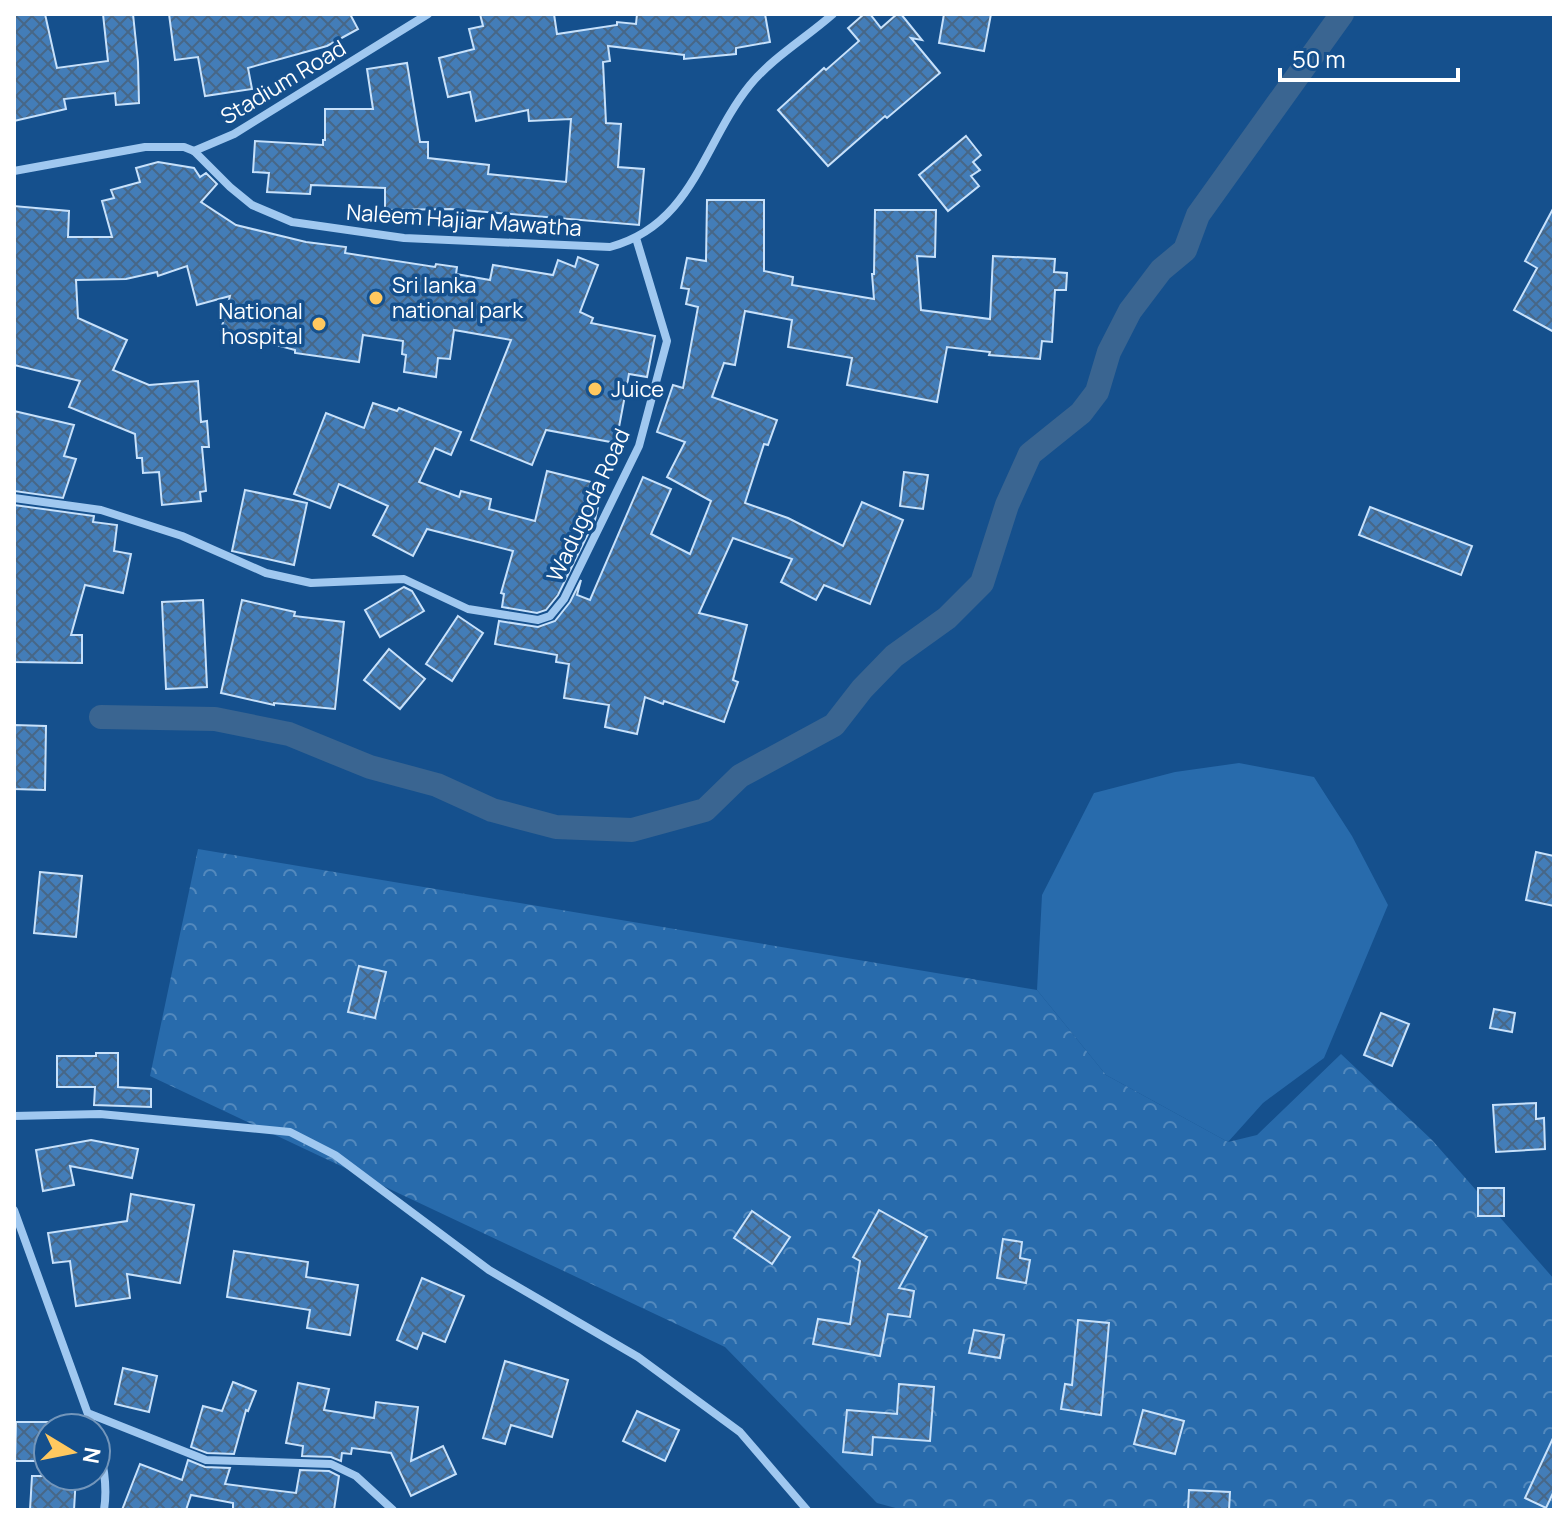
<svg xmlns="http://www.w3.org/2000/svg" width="1568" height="1524" viewBox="0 0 1568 1524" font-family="Manrope,sans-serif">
	<defs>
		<pattern id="forest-crowns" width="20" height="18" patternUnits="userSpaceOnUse" patternTransform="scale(2)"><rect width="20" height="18" fill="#286bac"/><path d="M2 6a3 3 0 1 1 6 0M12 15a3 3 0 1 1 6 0" fill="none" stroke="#5389bd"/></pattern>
		<pattern id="building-cross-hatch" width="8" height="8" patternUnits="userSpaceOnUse" patternTransform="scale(2)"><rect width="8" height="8" fill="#437db8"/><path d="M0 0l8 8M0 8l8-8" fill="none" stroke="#476787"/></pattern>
	</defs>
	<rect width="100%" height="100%" fill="#15508d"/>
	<path fill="#286bac" d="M1239,763L1314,777L1352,836L1388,905L1324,1058L1263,1103L1228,1142L1106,1075L1037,990L1042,895L1094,793L1175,772Z"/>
	<path fill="url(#forest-crowns)" d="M198,849L1037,990L1106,1075L1228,1142L1257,1135L1341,1054L1432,1140L1554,1279V1510H903L877,1503L725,1347L150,1076Z"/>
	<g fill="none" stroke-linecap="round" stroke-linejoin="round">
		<path stroke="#3a6591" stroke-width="24" d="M101,717L215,719L289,734L370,767L437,785L492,810L556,827L632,830L705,810L740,776L834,725L862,689L894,656L947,618L982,583L1007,505L1030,454L1081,413L1097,392L1109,352L1130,311L1161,270L1185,250L1198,215L1342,14"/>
	</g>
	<g fill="url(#building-cross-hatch)" stroke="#c7e1fb" stroke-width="2">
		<path d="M14,14H45L57,68L108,61L103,14H133L138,62L139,103L116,105L115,93L64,99L66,109L14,121Z"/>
		<path d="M169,14H350L358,29L327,46L248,68L252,89L205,96L198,57L175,60Z"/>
		<path d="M480,14H554L557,34L617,25V22L636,24L637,14H765L770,42L736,48V54L684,59V55L608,46L610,61L603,62L606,123L621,124L618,167L644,169L639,225L451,209L385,210V188L311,185L310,194L267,192L269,173L253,172L255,141L323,145V140H325V109H373L367,69L407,63L420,142H428V158L489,165L488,174L566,182L571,119L529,121L528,110L476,121L470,92L448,97L439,58L474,49L469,29L483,26Z"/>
		<path d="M864,14H870L881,28L897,14H901L922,40L911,38L940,73L887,118L885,116L828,166L778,110L824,68L826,70L859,41L848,28Z"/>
		<path d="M944,14H991L984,51L939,43Z"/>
		<path d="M966,136L981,155L973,162L980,170L971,176L979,186L948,211L919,175Z"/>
		<path d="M158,162L194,168L200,177L206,173L217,184L201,202L236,225L306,242L346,247L345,253L435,267L436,264L457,267L456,274L490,280L493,265L553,275L558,260L575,267L578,257L598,265L580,312L593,318L591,323L655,336L647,377L629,374L616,443L546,430L532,465L471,440L511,340L454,330L450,359L438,358L436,377L404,372L406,355L402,354L403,341L363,335L359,362L295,353V350L221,330L230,296L197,305L187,266L158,276L157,272L126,279L76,280L78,318L127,340L113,370L149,385L198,381L201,422L207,421L209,447H202L206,491L200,492L201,501L162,505L159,472L143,473L142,458H137L135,434L69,407L80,381L14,365V206L69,211L68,237H112L102,201L114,198L111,190L140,182L136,168Z"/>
		<path d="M707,200H764V271L793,277L792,285L874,299L872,274H874L875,210H936L935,257L917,256L921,310L990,319L993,256L1055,259L1054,272L1067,273L1066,290H1055L1052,342L1042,341L1040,359L989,355L990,352L947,347L937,402L847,385L852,358L788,347L792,320L745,311L735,365L724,363L712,397L777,420L768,445L764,444L745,503L788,518L843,546L862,502L903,520L870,604L824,585L816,600L781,582L792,559L733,538L699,613L747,625L733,680L738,682L724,722L664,701L663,704L645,697L637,734L605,727L609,705L564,698L569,664L556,662L557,655L495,644L499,621L538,627L555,621L570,602L581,580L577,595L590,600L643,477L671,489L651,534L690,554L711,501L667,477L685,442L657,432L673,385L683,388L698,307L686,304L689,289L681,288L687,258L706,261Z"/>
		<path d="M1554,207V332L1514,310L1537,268L1525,261Z"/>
		<path d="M373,403L397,411L399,408L461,432L451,455L435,448L419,482L459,497L461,491L491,499L489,509L535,521L547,471L603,485L595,520L558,595L546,610L537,613L502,607L504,594L501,593L513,551L427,529L413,556L373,535L388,506L339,484L330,508L294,494L326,413L364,428Z"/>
		<path d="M14,411L74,425L64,456L76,459L63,498L14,491Z"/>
		<path d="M904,472L928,475L923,509L900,506Z"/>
		<path d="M245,490L307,503L294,565L232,551Z"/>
		<path d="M14,505L94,516L93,522L117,525L114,551L131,554L123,593L85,585L71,635H82V663L14,662Z"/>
		<path d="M1370,507L1472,546L1461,575L1359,535Z"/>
		<path d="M404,587L412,591L424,611L380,637L365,610Z"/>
		<path d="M203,600L207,687L166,689L162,602Z"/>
		<path d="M242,600L295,612L294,616L344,622L335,709L274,703V705L221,693Z"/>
		<path d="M458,616L483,633L452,681L426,664Z"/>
		<path d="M389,649L425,679L400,709L364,680Z"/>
		<path d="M14,725L46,726L45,790L14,789Z"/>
		<path d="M1536,852L1554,856V906L1526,900Z"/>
		<path d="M40,872L82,876L76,937L34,933Z"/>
		<path d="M359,966L386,972L375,1018L348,1012Z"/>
		<path d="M1494,1009L1515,1013L1512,1032L1490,1028Z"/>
		<path d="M1381,1013L1409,1024L1392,1066L1364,1055Z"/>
		<path d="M96,1053H118V1087L151,1089V1107L94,1105L95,1087H57V1056H96Z"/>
		<path d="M1536,1103V1119L1544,1118L1545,1149L1496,1152L1493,1105Z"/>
		<path d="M91,1140L138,1149L132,1178L70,1166L74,1185L43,1191L36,1150Z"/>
		<rect x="1478" y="1188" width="26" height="28"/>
		<path d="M131,1194L194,1205L180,1283L127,1274L130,1298L76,1306L70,1261L53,1263L48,1233L127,1221Z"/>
		<path d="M879,1210L927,1237L899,1288L914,1291L910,1317L888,1314L880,1356L813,1344L818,1319L850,1324L860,1261L853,1257Z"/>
		<path d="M752,1211L790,1237L772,1264L734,1238Z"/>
		<path d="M1003,1239L1022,1242L1020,1258L1030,1260L1026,1283L997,1278Z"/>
		<path d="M234,1251L308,1262L306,1277L358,1285L350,1335L307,1328L310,1310L227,1297Z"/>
		<path d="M422,1278L464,1296L445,1342L423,1333L417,1349L397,1340Z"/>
		<path d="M1078,1320L1109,1323L1101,1415L1061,1409L1065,1384L1072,1385Z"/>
		<path d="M974,1330L1004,1335L1000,1358L969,1353Z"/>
		<path d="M505,1361L568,1380L552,1437L511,1425L505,1444L483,1438Z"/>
		<path d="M123,1368L157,1376L149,1412L115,1404Z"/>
		<path d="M233,1382L256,1391L248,1411L246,1410L234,1454L207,1453L191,1447L203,1406L222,1411Z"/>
		<path d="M298,1383L329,1389L324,1410L374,1418L376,1402L418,1407L411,1461L443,1446L456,1474L411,1496L391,1453L352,1448L351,1454L342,1453L341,1461L331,1457L302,1456L303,1446L286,1443Z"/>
		<path d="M899,1384L934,1387L930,1441L873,1437L872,1455L843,1452L847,1410L897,1414Z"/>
		<path d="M1143,1410L1184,1421L1175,1454L1134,1444Z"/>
		<path d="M637,1411L679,1430L665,1461L623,1441Z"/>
		<path d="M16,1422H48V1461H15Z"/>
		<path d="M1554,1436V1491L1546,1508L1525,1498Z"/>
		<path d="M188,1460L205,1467L230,1468L225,1484L296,1493L300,1470L329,1471L339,1476L334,1510H233V1503L191,1495L186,1510H122L140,1464L182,1480Z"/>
		<path d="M32,1476H76L74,1510H30Z"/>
		<path d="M1189,1490L1230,1492L1229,1510H1188Z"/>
	</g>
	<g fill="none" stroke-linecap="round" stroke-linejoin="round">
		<g stroke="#a0c8f0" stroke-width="8">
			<path d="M194,151L234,134L428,14"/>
			<path d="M14,171L145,147H184L194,151L230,187L252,205L292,222L404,238L610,247C693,225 703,143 750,85C773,57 806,38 833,14"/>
			<path d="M14,498L101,510L182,536L266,573L311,583L404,579L468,609L538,620L550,616L564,599L639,446L667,341L636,238"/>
			<path d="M14,1116L100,1114L290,1132L335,1155L489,1270L638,1357L740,1432L807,1510"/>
			<path d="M14,1210L93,1428"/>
			<path d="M90,1414L206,1460L331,1464L356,1476L393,1510"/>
			<path d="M96,1437C103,1461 108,1485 104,1510"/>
		</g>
	</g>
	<g fill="#ffc85f" stroke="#15508d" stroke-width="3">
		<circle cx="376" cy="298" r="8"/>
		<circle cx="319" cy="324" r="8"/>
		<circle cx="595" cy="389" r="8"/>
	</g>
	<g text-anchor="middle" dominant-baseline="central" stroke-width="7" stroke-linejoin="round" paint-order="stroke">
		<g font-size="22" fill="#fff" stroke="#15508d">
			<text transform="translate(283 82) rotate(-31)">Stadium Road</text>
			<text transform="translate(464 220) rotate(4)">Naleem Hajiar Mawatha</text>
			<text transform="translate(588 505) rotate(-65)">Wadugoda Road</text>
		</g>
		<g font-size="22" fill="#fff" stroke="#15508d" text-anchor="start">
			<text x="392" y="285">Sri lanka<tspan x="392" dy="25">national park</tspan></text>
			<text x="303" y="311" text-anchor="end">National<tspan x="303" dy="25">hospital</tspan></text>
			<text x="611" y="389">Juice</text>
		</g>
	</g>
	<rect width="1568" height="1524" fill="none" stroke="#ffffff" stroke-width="32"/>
	<g transform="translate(72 1452) rotate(100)"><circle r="38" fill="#15508d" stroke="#7396bb" stroke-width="2"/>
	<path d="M0-6L14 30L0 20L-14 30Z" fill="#ffc85f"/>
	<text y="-12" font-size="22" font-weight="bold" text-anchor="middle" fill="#ffffff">N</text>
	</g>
	<path d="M1280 68v12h178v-12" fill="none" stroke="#ffffff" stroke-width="4"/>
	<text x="1292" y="68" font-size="24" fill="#ffffff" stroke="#15508d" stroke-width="6" paint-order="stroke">50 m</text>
</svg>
